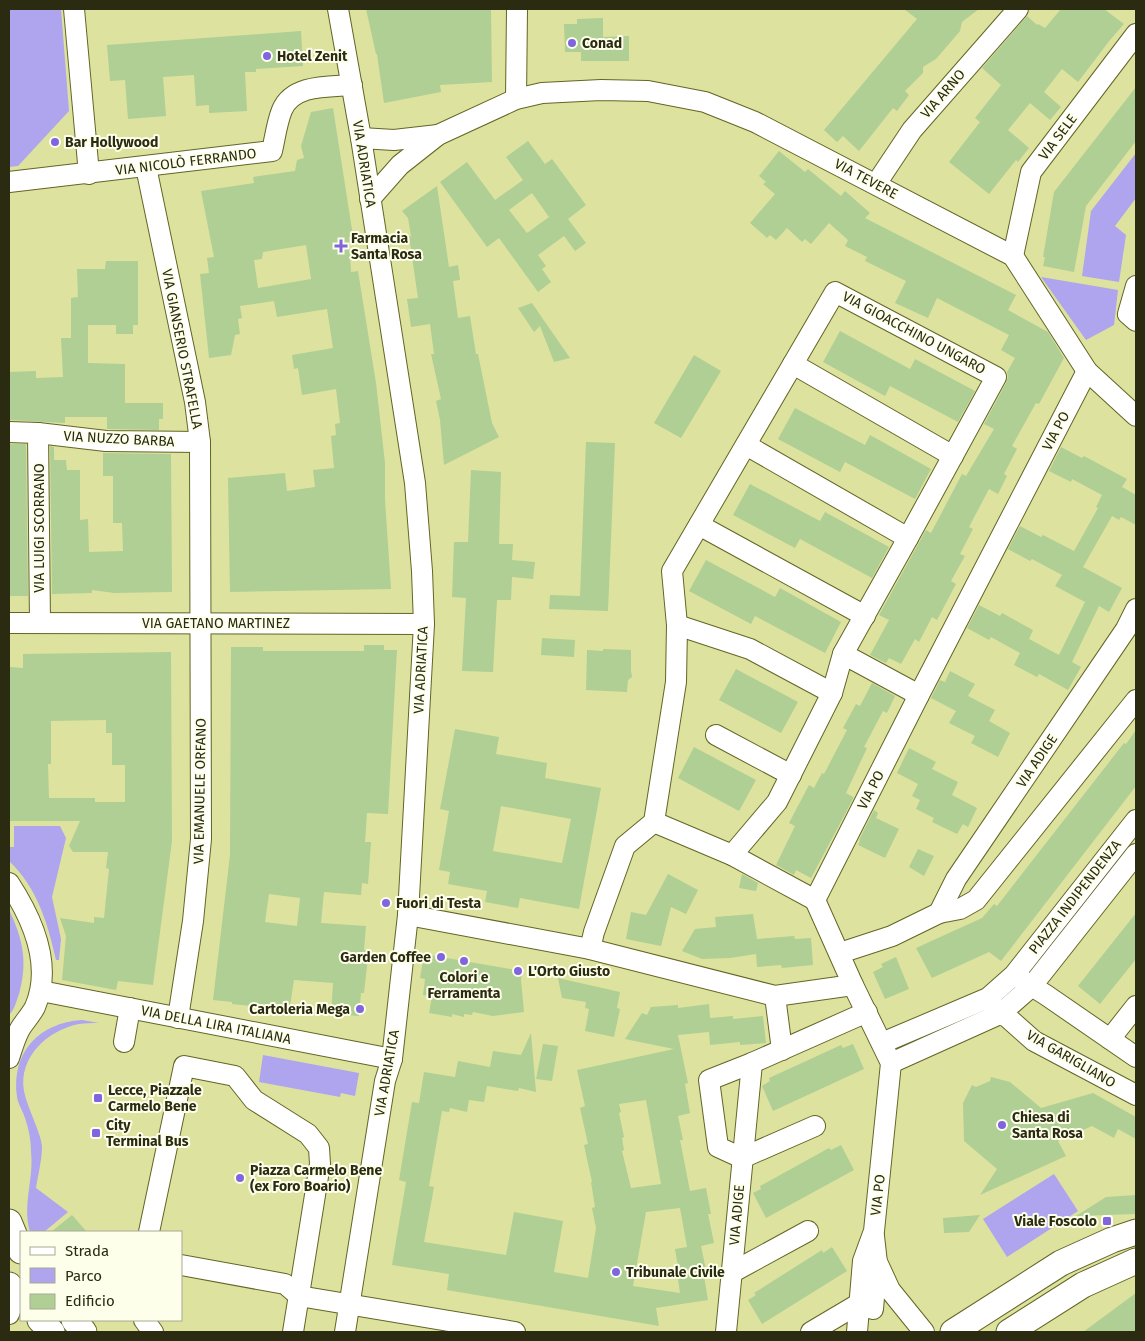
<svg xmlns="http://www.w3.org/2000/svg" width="1145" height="1341" viewBox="0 0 1145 1341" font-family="'Fira Sans',sans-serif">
	<rect width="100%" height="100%" fill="#dee29f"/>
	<g fill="#afa4ee">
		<path d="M9,9H61L69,111L18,166L9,167Z"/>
		<path d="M1136,153V198L1115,226L1126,235L1119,282L1082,276L1091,211Z"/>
		<path d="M1041,277L1118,290L1114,325L1086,340Z"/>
		<path d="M14,826H60L66,838L52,897L61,939L59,960H56C48,924 37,887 9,861V847H14Z"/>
		<path d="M9,910C23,939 28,962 19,994C16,1002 15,1009 9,1015Z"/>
		<path d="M82,1020L99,1023C92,1023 85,1023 79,1024C48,1030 18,1057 24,1091C27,1107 41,1133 42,1146C42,1160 38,1175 36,1188L68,1212L44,1232H30C22,1204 34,1180 31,1152C31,1141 29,1129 25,1118C23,1111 18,1104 17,1097C11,1052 39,1023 82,1020Z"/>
		<path d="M263,1055L359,1073L355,1096L341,1093L340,1097L259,1082Z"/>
		<path d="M1054,1174L1078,1211L1007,1257L983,1219Z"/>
	</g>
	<g fill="#afcf94" fill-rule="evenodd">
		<path d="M366,9H491L492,82L440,85L441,92L384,103L377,54H376Z"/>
		<path d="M904,9H979L962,22L960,31L936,59L923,67V73L905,91L909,95L897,111L893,108L859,151L843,136L837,142L824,130L917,19Z"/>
		<path d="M1061,9H1104L1124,24L1110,40L1078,82L1062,69L1044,92L1061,107L1050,120L1030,103L1008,130L1029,148L1018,162L1016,160L989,194L949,162L980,122L975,118L1001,85L982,68L1027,16L1037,25L1038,24L1045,28Z"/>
		<path d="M603,18V37L629,36V61H581V52H565L564,24H577V19Z"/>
		<path d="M301,31L303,66L256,69V72H245L247,111L209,113V105L196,106L194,75L163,77L166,116L128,119L125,80L110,81L107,45Z"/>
		<path d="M1136,87V141L1086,206L1074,272L1043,266L1045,257H1043L1054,192Z"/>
		<path d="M333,108L353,236L349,237L351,272L358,271L376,383L385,463V500L391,589L230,592L228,478L285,473L287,491L315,487L313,470L334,468L331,436L336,435L335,424L340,423L336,389L302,395L298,368L294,369L292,355L333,348L327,309L277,317L274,301L240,306L242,318L238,319L240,334L235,335L231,355L209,358L200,274L209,273L207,258L214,257L201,191L254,183L253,177L295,171L297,160L304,158L301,146L311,112ZM306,245L311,279L258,288L254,260L262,259L263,252Z"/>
		<path d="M528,141L545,164L552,159L586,205L568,219L586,243L575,251L564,236L538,255L546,266L542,269L551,282L538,292L499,238L487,247L440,182L467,162L495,200L523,180L506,157ZM532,193L549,217L527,233L509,210Z"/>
		<path d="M779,151L805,172L808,169L841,196L845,191L870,213L865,218L1016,295L1008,310L1048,332L1064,358L1039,404L1036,403L1012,446L1017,449L1004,474L1007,476L998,494L989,489L969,527L973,529L960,554L965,556L951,581L956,584L937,620L932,617L919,642L915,639L901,664L889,658L886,663L870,655L889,620L879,615L926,530L931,533L962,474L966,476L994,429L984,424L1006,383L1008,377L1007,372L1015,358L1001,350L1009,335L937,298L928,318L895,303L906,281L865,261L867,257L845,246L848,240L829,223L811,244L805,239L802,242L787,228L776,240L770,235L767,238L750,223L775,194L763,184L766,182L759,176Z"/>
		<path d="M437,186L449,267L458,265L460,280L453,281L458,318L470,316L476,354H478L492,423L499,437L444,465L440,420L436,401L441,399L431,354H434L430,324L411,327L407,299L418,298L409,236H411L408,218L402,211Z"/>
		<path d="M106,261H138V325H133V334H116V325H88V363L125,364V403H163V419H159V430L107,429V417H65V423L9,420V372L36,371V378L63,377L61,338H71V298L78,297L77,269H105Z"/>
		<path d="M532,303L545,322L570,358L554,362L540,326L534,332L518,308Z"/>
		<path d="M840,331L910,369L915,359L975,391L958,422L890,386L885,396L823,362Z"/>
		<path d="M694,355L721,371L681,438L654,423Z"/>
		<path d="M795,408L865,445L870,435L931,469L915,499L845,462L840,472L778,439Z"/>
		<path d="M586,442L615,443L608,611L549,609L550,595L580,596Z"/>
		<path d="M9,444H26L28,596H9Z"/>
		<path d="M50,446L54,447V460H66L67,470H80V520L88,519L89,552L123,551L122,523H113V476H103V453L171,454L172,592L114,593L92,590V593L52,594Z"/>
		<path d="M1061,447L1082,458L1084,456L1127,479L1122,487L1136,495V525L1121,517L1119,520L1112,516L1083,567L1122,588L1109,612L1099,606L1072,662L1081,667L1068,690L1039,674L1037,677L1014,665L1020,653L991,637L989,640L967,628L979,605L1000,616L1002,613L1033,630L1029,639L1059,655L1085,602L1055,586L1062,575L1032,559L1030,561L1008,549L1020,526L1041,537L1043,535L1074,551L1098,508L1096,507L1102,495L1072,479L1071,482L1049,471Z"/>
		<path d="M471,470L501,472L499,544H513L512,560L535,562L533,579L512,577L511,600H497L493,672L462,671L466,598L452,597L454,542H468Z"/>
		<path d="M750,484L820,521L825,512L889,547L872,578L800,539L795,548L733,515Z"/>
		<path d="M706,560L775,597L780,588L841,622L825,653L755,616L751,624L689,591Z"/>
		<path d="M542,638L575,640L574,657L541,655Z"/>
		<path d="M364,645H384V650H397L388,814L367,813L365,842H371L368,884L362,883L361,895L324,892L321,923L366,926L364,950H368L367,966L364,993H361L359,1016L331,1014L333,983L294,980L290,1006L272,1004V1008L232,1004V1002L213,1000L230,855L231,647H263V651H364ZM269,894L300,898L297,926L265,922Z"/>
		<path d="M603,649L631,650V670L632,677L628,680L627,692L586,690L587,650L603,651Z"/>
		<path d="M171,652L172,841L153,985L118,981L116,990L62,980L66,936L60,918L94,923V917L104,918L109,869L106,868L108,852H73L69,846L80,821H9L10,667L23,668V654ZM106,720V733H112V765H125V802H95V798H49L48,764H51V721Z"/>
		<path d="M736,669L798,702L781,733L719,700Z"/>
		<path d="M950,671L975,684L968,696L995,710L989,721L1010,733L998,757L971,743L975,736L949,723L956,711L931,698L940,680L945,682Z"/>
		<path d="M872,683L895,696L887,713L883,711L864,747L867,748L846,793L853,797V799L811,878L796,870L794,875L776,865L795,826L789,823L809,785L814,788L822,773L824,774L847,730L843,728L856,704L860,706Z"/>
		<path d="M455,729L499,737L496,754L547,763L545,778L601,788L579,909L520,898L518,908L485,902L487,891L448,884L450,872L439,870L449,811L440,809ZM501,806L571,819L562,863L493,851Z"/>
		<path d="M1136,730V786L1001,961L989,952L932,978L916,948L982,918L994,904L997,906L1124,743L1126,744Z"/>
		<path d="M694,747L756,780L739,811L678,778Z"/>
		<path d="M909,748L936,762L932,769L958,782L952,795L977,808L968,827L963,824L957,834L932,822L934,818L916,809L920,800L912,796L918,784L897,773Z"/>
		<path d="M874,810L878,813L876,818L899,829L885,858L858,845L860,841L859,840Z"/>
		<path d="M918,849L934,856L924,876L909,867Z"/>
		<path d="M668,874L698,890L686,914L671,907L661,946L626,939L631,912L646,915Z"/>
		<path d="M742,874L758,883L756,891L739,888Z"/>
		<path d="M1136,913V959L1100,1004L1078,986Z"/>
		<path d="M753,914L757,939L794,936L795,939L811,938L813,965L782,968L781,965L757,967L756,954L730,958L702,959L682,951L695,929L716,927L715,917Z"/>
		<path d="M424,954L522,971L521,980L524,1012L493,1016L473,1012L472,1015L464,1014V1017L452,1014V1017L429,1013L432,996L423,995L425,979L420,978Z"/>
		<path d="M896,957L909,989L885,999L873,972L883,967L881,964Z"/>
		<path d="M558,978L620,992L617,1008L620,1009L614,1037L585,1031L589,1009L585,1008L586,1002L562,998Z"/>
		<path d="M709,1004L710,1018L733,1016V1019L763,1016L766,1043L740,1045V1042L710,1045L709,1032L678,1035L688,1083L685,1084L690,1113L678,1116L683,1140H680L690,1191L706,1188L711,1214H708L714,1243L701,1246L706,1270H703L708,1300L656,1308L659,1326L447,1290L449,1274L392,1265L406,1182L399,1180L412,1102L419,1103L424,1072L455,1077L458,1061L490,1067L493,1051L521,1055L531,1033L536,1092L519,1088L518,1091L487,1086L484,1102L469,1100L467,1112L450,1108L449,1112L442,1111L429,1186L434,1187L424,1242L506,1255L514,1212L563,1221L554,1272L588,1278L596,1228L592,1208L595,1207L591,1182H592L584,1145L588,1144L580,1108L585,1106L577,1070L674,1049L625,1039L642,1013L647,1015L651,1007L678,1005V1008ZM646,1100L661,1184L631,1188L622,1151L624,1150L622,1138L624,1137L619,1113L621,1112L619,1104ZM680,1208L687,1247L675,1249L680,1279H678L680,1293L633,1286L646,1212Z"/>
		<path d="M543,1044L558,1046L552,1081L536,1079Z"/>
		<path d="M853,1044L864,1069L773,1111L762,1086L770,1081L769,1078L841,1045L843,1048Z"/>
		<path d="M991,1077L1010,1082L1041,1108L1093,1093L1136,1117V1139L1118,1129L1114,1138L1092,1126L1058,1141L1066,1156L980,1195L997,1169L964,1141L963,1103L972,1085L976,1087L990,1081Z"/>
		<path d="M841,1145L854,1170L766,1218L753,1193L761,1189L760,1186L829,1148L831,1150Z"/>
		<path d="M1136,1195V1214L1076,1216L1106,1197Z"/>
		<path d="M72,1215L87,1232H51Z"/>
		<path d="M980,1215L969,1232L944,1233L943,1218Z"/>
		<path d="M832,1247L847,1271L762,1324L748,1300L756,1295L754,1293L822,1250L823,1253Z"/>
		<path d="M1136,1293V1332H1083Z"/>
	</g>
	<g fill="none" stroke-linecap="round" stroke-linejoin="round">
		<defs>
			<g id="minor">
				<path d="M74,9L89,174"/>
				<path d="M338,9L361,138L415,483L422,571L424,624L408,915L392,1059L385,1081L345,1332"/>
				<path d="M516,99L517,9"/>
				<path d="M361,138L394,140L438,135"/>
				<path d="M146,167L195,402L200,442L201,839L193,921L178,1018"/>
				<path d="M9,182L272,151C275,138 277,122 282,110C293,84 328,87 352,85"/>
				<path d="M876,184L912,130L1018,9"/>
				<path d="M370,199L400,165L438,135L516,99L542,93L601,90L648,91L705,102L755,122L1013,256L1087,371L1136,416"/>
				<path d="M1013,256L1031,172L1136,34"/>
				<path d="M1136,286L1128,314L1136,321"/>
				<path d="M793,364L953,456"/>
				<path d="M9,432L38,433L106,441L200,442"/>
				<path d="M38,433L40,623"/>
				<path d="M746,445L908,538"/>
				<path d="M699,525L865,616"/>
				<path d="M9,623L424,624"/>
				<path d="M677,625L750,649L832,693"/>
				<path d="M843,654L919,695"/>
				<path d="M716,735L791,775"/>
				<path d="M654,822L732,855L815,900"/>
				<path d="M9,883C32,918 53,965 35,1007C31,1015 24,1022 20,1029C15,1038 12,1049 9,1058"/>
				<path d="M815,900L919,695L1087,371"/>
				<path d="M815,900L853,985L891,1063L874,1231L863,1261L857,1332"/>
				<path d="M939,913L960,909L976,900L1136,700"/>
				<path d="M408,915L590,949L775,996L853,985"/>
				<path d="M590,949L594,932L625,846L654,822L676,682L677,625L672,571L835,292L996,377L908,538L843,654L832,693L777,802L732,855"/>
				<path d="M840,953L892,936L939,913L956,879L1126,629L1136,609"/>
				<path d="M1022,980L1046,995L1136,1057"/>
				<path d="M41,991L392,1059"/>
				<path d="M775,996L782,1050"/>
				<path d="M992,1004L1000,1014L1007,1017L1034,1041L1136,1095"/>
				<path d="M1110,1039L1136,1006"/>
				<path d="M124,1042L130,1008"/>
				<path d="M882,1043L988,998L1014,975L1136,820"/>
				<path d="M752,1063L709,1080L718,1147L742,1158L815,1126"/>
				<path d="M891,1063L1000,1014L1031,987L1136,854"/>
				<path d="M149,1232L184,1066L235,1076L254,1100L308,1134L319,1148L320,1164L293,1332"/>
				<path d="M878,1264L890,1290L924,1332"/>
				<path d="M181,1265L285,1284L299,1296L515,1332"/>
				<path d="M731,1273L808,1231"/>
				<path d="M873,1309L877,1263L874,1236"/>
				<path d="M9,1314L16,1294"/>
				<path d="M144,1320L153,1332"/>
				<path d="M726,1332L752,1063L867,1012"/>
				<path d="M811,1332L860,1303"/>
			</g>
			<g id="major">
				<path d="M9,1222L21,1251"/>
				<path d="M9,1285L21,1299"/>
				<path d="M40,1320L52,1332"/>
				<path d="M74,1320L84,1332"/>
				<path d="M953,1332L1061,1263L1112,1240L1136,1232"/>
				<path d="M1009,1332L1083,1285L1136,1261"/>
			</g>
		</defs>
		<use href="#minor" stroke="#636524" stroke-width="22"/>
		<use href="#major" stroke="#636524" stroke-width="27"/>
		<use href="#minor" stroke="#fff" stroke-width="20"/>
		<use href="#major" stroke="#fff" stroke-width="25"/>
	</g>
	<g fill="#8164df" stroke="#fdffeb" stroke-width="2">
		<circle cx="572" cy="43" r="5"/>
		<circle cx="267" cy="56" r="5"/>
		<circle cx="55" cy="142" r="5"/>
		<path d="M338.5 238.5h5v5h5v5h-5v5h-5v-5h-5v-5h5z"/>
		<circle cx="386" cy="903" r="5"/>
		<circle cx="441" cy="957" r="5"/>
		<circle cx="464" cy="961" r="5"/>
		<circle cx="518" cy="971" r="5"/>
		<circle cx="360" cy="1009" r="5"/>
		<rect x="93" y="1093" width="10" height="10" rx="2.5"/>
		<circle cx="1002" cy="1125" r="5"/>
		<rect x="91" y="1128" width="10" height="10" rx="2.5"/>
		<circle cx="240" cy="1178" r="5"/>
		<rect x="1102" y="1216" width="10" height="10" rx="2.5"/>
		<circle cx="616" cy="1272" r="5"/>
	</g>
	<g text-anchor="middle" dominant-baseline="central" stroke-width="4" stroke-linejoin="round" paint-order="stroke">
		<g font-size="14" font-weight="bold" fill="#2a2b10" stroke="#fdffeb" text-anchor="start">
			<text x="582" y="43">Conad</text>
			<text x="277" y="56">Hotel Zenit</text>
			<text x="65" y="142">Bar Hollywood</text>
			<text x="351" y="238">Farmacia<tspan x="351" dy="16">Santa Rosa</tspan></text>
			<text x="396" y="903">Fuori di Testa</text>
			<text x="431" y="957" text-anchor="end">Garden Coffee</text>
			<text x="528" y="971">L'Orto Giusto</text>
			<text x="464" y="977" text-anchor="middle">Colori e<tspan x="464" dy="16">Ferramenta</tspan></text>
			<text x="350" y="1009" text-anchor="end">Cartoleria Mega</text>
			<text x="108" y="1090">Lecce, Piazzale<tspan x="108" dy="16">Carmelo Bene</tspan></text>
			<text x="1012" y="1117">Chiesa di<tspan x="1012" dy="16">Santa Rosa</tspan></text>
			<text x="106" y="1125">City<tspan x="106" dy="16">Terminal Bus</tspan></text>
			<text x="250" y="1170">Piazza Carmelo Bene<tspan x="250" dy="16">(ex Foro Boario)</tspan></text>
			<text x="1097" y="1221" text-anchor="end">Viale Foscolo</text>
			<text x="626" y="1272">Tribunale Civile</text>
		</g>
		<g font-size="14" fill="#2a2b10" stroke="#fdffeb">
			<text transform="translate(943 94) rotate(-49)">VIA ARNO</text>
			<text transform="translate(1058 137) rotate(-53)">VIA SELE</text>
			<text transform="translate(186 162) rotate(-7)">VIA NICOLÒ FERRANDO</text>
			<text transform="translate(364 164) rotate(81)">VIA ADRIATICA</text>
			<text transform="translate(866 179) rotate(28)">VIA TEVERE</text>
			<text transform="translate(914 333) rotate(28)">VIA GIOACCHINO UNGARO</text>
			<text transform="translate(182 349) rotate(79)">VIA GIANSERIO STRAFELLA</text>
			<text transform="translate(1056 431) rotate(-62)">VIA PO</text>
			<text transform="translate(119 439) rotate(3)">VIA NUZZO BARBA</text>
			<text transform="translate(39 528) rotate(-90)">VIA LUIGI SCORRANO</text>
			<text x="216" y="623">VIA GAETANO MARTINEZ</text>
			<text transform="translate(421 670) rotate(-87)">VIA ADRIATICA</text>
			<text transform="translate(1037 761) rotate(-56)">VIA ADIGE</text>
			<text transform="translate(871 790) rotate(-63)">VIA PO</text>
			<text transform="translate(200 791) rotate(-89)">VIA EMANUELE ORFANO</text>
			<text transform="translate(1075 897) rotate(-52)">PIAZZA INDIPENDENZA</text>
			<text transform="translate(216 1025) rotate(11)">VIA DELLA LIRA ITALIANA</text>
			<text transform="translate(1071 1059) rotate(30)">VIA GARIGLIANO</text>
			<text transform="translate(387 1073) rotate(-80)">VIA ADRIATICA</text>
			<text transform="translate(878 1195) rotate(-83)">VIA PO</text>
			<text transform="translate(737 1215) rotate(-85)">VIA ADIGE</text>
		</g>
	</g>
	<rect width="1145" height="1341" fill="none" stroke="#2a2b10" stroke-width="20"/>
	<rect x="20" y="1231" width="162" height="90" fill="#fdffeb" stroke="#a9aa93"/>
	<rect x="30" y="1247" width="25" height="8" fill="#ffffff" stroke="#a9aa93"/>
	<text x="65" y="1256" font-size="15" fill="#2a2b10">Strada</text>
	<rect x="30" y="1268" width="25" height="15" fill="#afa4ee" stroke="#a9aa93"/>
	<text x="65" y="1281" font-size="15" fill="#2a2b10">Parco</text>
	<rect x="30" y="1294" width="25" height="15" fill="#afcf94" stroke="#a9aa93"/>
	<text x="65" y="1306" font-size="15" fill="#2a2b10">Edificio</text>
</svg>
